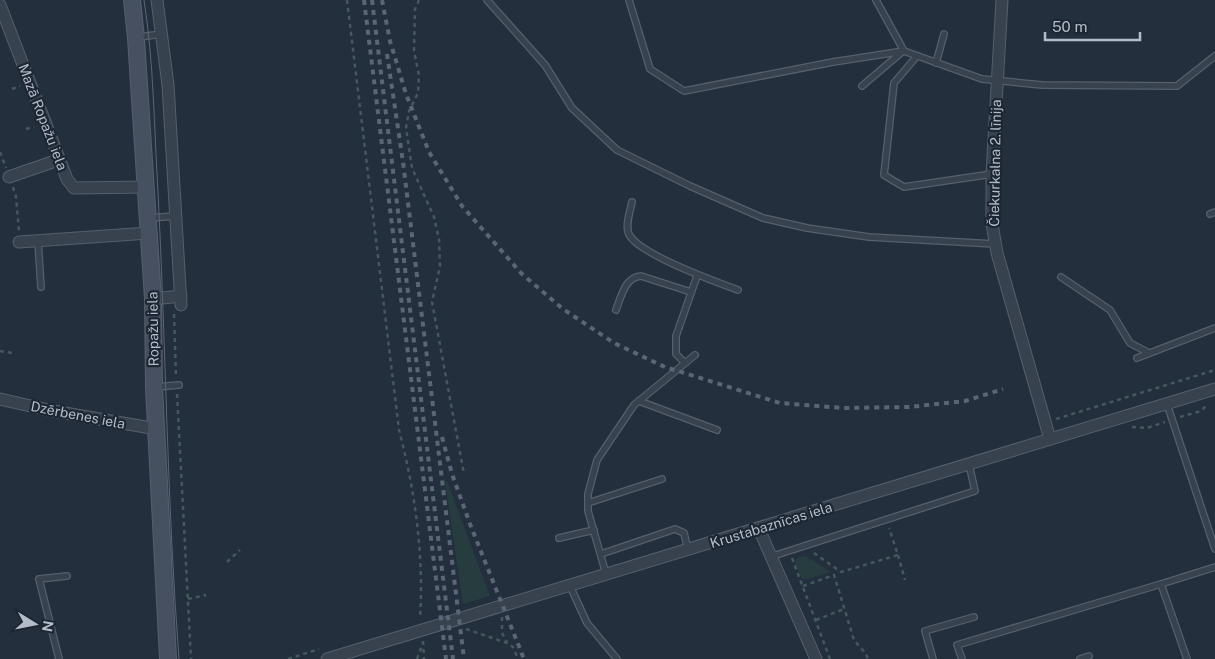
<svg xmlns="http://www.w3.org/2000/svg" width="1215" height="659" viewBox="0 0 1215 659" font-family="'Public Sans',sans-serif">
	<rect width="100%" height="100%" fill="#242f3e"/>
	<g fill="#263c3f">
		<path d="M447,481L490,596L463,604L445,482Z"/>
		<path d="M805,556L809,558L831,572C824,574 806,580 802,579L795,562L798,557Z"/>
	</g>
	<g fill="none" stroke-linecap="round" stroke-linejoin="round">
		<defs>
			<g id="lane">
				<path d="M487,0L545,65L572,108L617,150L690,186L763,218L807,228L869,237L995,244"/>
				<path d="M629,0L650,69L684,91L833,62L904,51"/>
				<path d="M876,0L904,51L982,79L1042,85L1177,86L1215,56"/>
				<path d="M139,37L162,34"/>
				<path d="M917,56L894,83L884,175L904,187L992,174"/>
				<path d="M936,63L944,34"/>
				<path d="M862,86L902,52"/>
				<path d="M632,202C630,212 624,228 630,236C642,255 716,282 738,290"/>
				<path d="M1210,214L1215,212"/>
				<path d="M149,218L175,216"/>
				<path d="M38,241L41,287"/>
				<path d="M1061,277L1110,310L1130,343L1149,353"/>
				<path d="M616,310C621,297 625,277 641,276L691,292"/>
				<path d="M1137,358L1215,328"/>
				<path d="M685,363L676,354V336L697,276"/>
				<path d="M156,387L179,385"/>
				<path d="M639,401L717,430"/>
				<path d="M1167,404L1215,549"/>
				<path d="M588,503L662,479"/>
				<path d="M559,538L594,530"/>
				<path d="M601,554L675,529L684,533L688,550"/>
				<path d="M770,557L975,491L969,464"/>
				<path d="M606,574L588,511V494L597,460L634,405L695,355"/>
				<path d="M570,586L587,623L617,659"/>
				<path d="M59,659L39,579L67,576"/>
				<path d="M933,659L925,631L974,617"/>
				<path d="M962,659L957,645L1161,584"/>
				<path d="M1080,659L1089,656"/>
				<path d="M1187,659L1161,584L1215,567"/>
			</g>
			<g id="street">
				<path d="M157,0L168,85L181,305"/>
				<path d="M1002,0L992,174V224L997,253L1050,439"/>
				<path d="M0,5L67,179L74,188L146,187"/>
				<path d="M9,177L58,160"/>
				<path d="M19,242L149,233"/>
				<path d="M153,299L181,296"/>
				<path d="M0,399L53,411L157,429"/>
				<path d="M759,529L816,659"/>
				<path d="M327,659L1215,389"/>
			</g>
			<path id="secondary" d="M132,0L136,38L153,299L154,387L168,659"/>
		</defs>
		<use href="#lane" stroke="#565f6c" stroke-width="8"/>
		<use href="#street" stroke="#565f6c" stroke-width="13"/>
		<use href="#secondary" stroke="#565f6c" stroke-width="18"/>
		<g stroke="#44595c" stroke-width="2.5" stroke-dasharray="4 4" stroke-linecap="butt">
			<path d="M347,0L399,430C415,491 424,555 420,618"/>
			<path d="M419,0L415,9L414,51L419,75L418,93L409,111L406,128L412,168L434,217L439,239L440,266L432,302L464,474"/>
			<path d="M12,89L20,86"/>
			<path d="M26,129L34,127"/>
			<path d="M0,152L6,168"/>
			<path d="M13,187L16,197L19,231"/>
			<path d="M174,314L176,378"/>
			<path d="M0,351L12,353"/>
			<path d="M177,394L191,659"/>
			<path d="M1180,417L1201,411L1208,404"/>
			<path d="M1056,419L1215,370"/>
			<path d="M1132,427L1147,428L1165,422"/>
			<path d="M814,553L841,572L898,555L889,528"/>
			<path d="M898,555L905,580"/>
			<path d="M792,558L830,659"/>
			<path d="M227,562L240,550"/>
			<path d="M803,586L834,575L854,640L866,654L868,659"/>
			<path d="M188,599L206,595"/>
			<path d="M502,617V633L507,642"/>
			<path d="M816,620L844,609"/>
			<path d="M466,629L507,643L513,647L518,659"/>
			<path d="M423,641L424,659"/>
			<path d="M288,659L319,649"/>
			<path d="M417,659L423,643"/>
		</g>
		<use href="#lane" stroke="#38414e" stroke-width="5.5"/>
		<use href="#street" stroke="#38414e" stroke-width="11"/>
		<use href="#secondary" stroke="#465061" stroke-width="16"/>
		<path stroke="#5a6575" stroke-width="1" d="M144,0C154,63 154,128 158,192C166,347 167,504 179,659"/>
		<g stroke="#5a6575" stroke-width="4" stroke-dasharray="5 5" stroke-linecap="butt">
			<path d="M364,0L446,659"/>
			<path d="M372,0L453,659"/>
			<path d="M382,0L390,41L406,94L429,152L462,206L521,273L563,309L614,343L665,367L780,403L843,408L909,407L965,401L1003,389"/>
			<path d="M387,54L403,162L464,659"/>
			<path d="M442,437L452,474L470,524L524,659"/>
		</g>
	</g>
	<g text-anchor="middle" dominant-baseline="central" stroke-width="4.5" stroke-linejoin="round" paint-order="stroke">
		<g font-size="14" fill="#b4bcc9" stroke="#1d2633">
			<text transform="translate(43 117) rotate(69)">Mazā Ropažu iela</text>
			<text transform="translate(995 163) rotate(-89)">Čiekurkalna 2. līnija</text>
			<text transform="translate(153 329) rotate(-91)">Ropažu iela</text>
			<text transform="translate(78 415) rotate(11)">Dzērbenes iela</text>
			<text transform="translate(771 525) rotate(-17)">Krustabaznīcas iela</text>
		</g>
	</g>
	<g transform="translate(35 624) rotate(100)" stroke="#1d2633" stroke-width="4" paint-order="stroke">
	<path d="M0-4L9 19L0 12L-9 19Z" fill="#b4bcc9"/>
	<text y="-8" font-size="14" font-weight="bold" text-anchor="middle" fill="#b4bcc9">N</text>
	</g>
	<path d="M1045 32v8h95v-8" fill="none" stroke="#b4bcc9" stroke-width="2.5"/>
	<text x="1052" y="32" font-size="15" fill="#b4bcc9" stroke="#1d2633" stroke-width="4" paint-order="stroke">50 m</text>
</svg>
